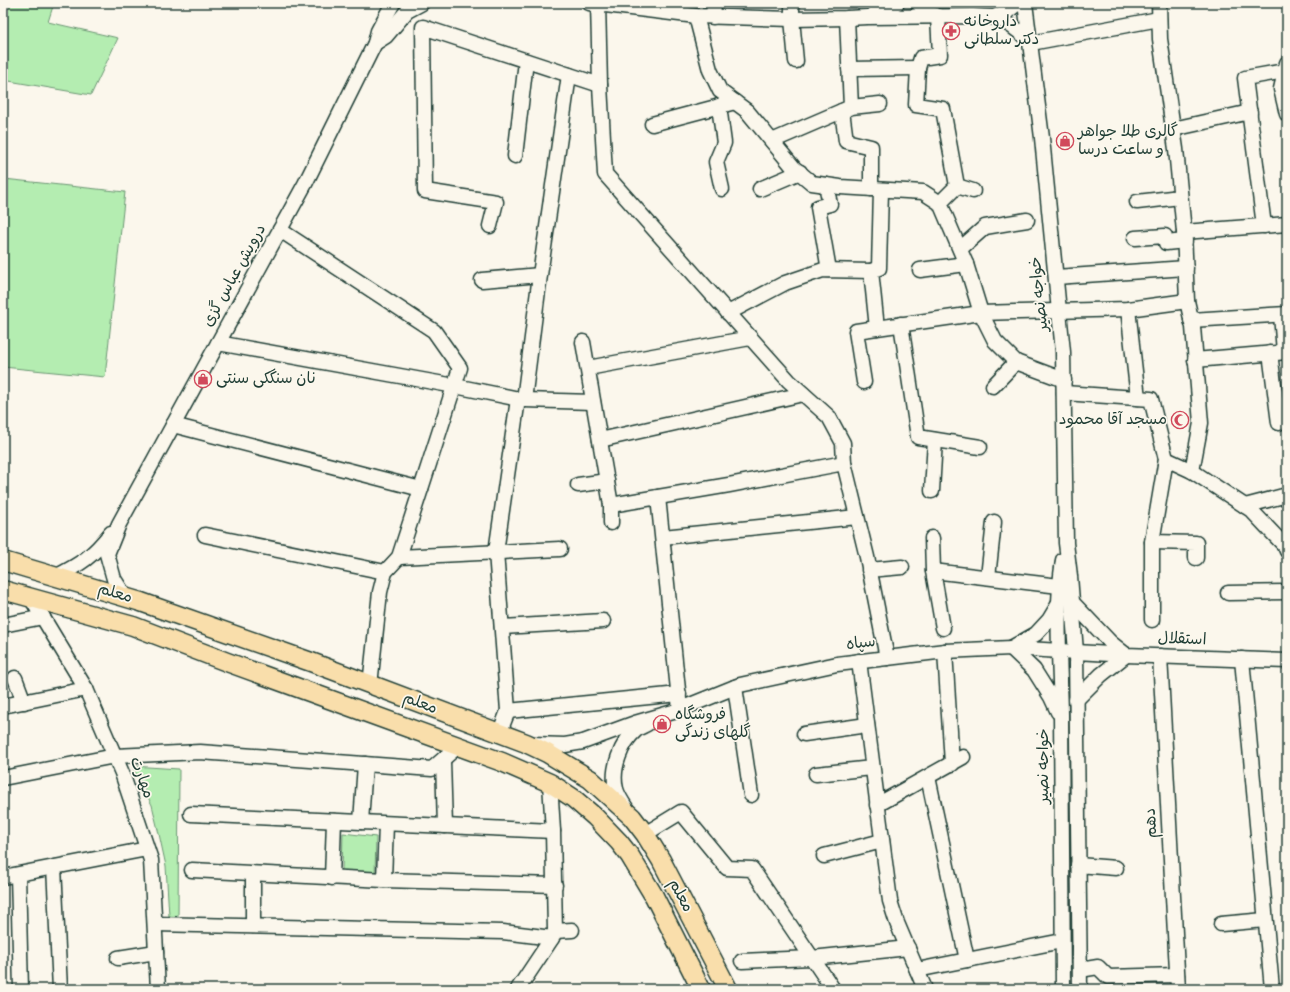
<svg xmlns="http://www.w3.org/2000/svg" width="1290" height="992" viewBox="0 0 1290 992" font-family="Dekko,'Playpen Sans Arabic',sans-serif">
	<rect width="100%" height="100%" fill="#fbf7ec"/>
	<filter id="ink" filterUnits="userSpaceOnUse"><feTurbulence type="fractalNoise" baseFrequency=".025" numOctaves="2"/><feDisplacementMap in="SourceGraphic" scale="8" xChannelSelector="R" yChannelSelector="G"/><feConvolveMatrix kernelMatrix="1 2 1 2 8 2 1 2 1" color-interpolation-filters="sRGB"/></filter>
	<g filter="url(#ink)">
		<g fill="#b4edb1" stroke="#6a9572">
			<path d="M3,3H54L48,22L118,38L91,95L3,80Z"/>
			<path d="M4,179L125,192L105,377L3,367Z"/>
			<path d="M132,766L179,769L178,918L169,916L166,866L159,834L152,805Z"/>
			<path d="M343,833L376,837L375,873L342,872Z"/>
		</g>
		<g fill="none" stroke-linecap="round" stroke-linejoin="round">
			<defs>
				<g id="minor">
					<path d="M589,3L696,16L792,19L847,18L867,17L973,16L994,17L1008,11L1018,3"/>
					<path d="M598,3L600,85L605,174L789,381L829,417L843,443L844,463"/>
					<path d="M792,3V19L796,61"/>
					<path d="M918,3L928,11L937,16"/>
					<path d="M1025,3L1042,138L1063,352L1066,543L1070,576L1076,652L1080,989"/>
					<path d="M1159,3L1160,39L1176,149L1184,232L1187,301L1193,327L1201,423L1192,471"/>
					<path d="M873,14L897,3"/>
					<path d="M696,16L710,70L720,91L747,111L794,168L812,183L840,187L923,192L940,203L966,264L981,313L995,341L1016,362L1064,380"/>
					<path d="M938,16L940,55L921,58L918,68L916,105L943,109L957,186L940,203"/>
					<path d="M713,17L714,3"/>
					<path d="M994,17C1010,23 1020,31 1031,43"/>
					<path d="M375,43L386,36L407,11L422,3"/>
					<path d="M1031,43L1159,19"/>
					<path d="M1287,63L1281,89L1287,114"/>
					<path d="M849,69L918,68"/>
					<path d="M719,106L724,143L716,162L722,189"/>
					<path d="M851,107L880,104"/>
					<path d="M842,111L846,141L871,147V189"/>
					<path d="M652,124L735,102"/>
					<path d="M1173,129L1250,112"/>
					<path d="M772,141L851,107L847,18"/>
					<path d="M515,156L526,61"/>
					<path d="M826,185L830,204L818,207L829,270"/>
					<path d="M957,186L973,191"/>
					<path d="M760,189L800,172"/>
					<path d="M1137,202L1180,197"/>
					<path d="M490,226L496,202L425,191L423,27L600,85"/>
					<path d="M1264,226L1245,78L1285,71"/>
					<path d="M280,230L434,331L460,368L399,557L385,572L380,592L370,685"/>
					<path d="M1184,232L1287,224"/>
					<path d="M1135,238L1165,236L1166,243L1185,241"/>
					<path d="M960,249L985,227L1027,220"/>
					<path d="M920,270L966,264"/>
					<path d="M1056,277L1186,268"/>
					<path d="M482,280L540,275"/>
					<path d="M1128,309L1138,398"/>
					<path d="M728,313L785,283L823,270L871,271"/>
					<path d="M1281,315L1284,352"/>
					<path d="M1191,320L1287,314"/>
					<path d="M901,324L918,437L980,447"/>
					<path d="M877,328L871,271L879,268L881,190"/>
					<path d="M583,342L611,505V523"/>
					<path d="M218,343L455,386L524,400L593,402"/>
					<path d="M1270,353L1279,423"/>
					<path d="M1195,360L1287,352"/>
					<path d="M588,368L750,338"/>
					<path d="M864,382L856,331L981,313L1128,309L1187,301"/>
					<path d="M993,386L1016,362"/>
					<path d="M1064,393L1151,399L1166,459L1152,542V620"/>
					<path d="M524,400L540,275L569,75"/>
					<path d="M173,425L421,489"/>
					<path d="M600,440L803,394"/>
					<path d="M1166,459L1192,471L1251,510L1285,546L1287,551"/>
					<path d="M578,485L607,481"/>
					<path d="M932,491L935,440"/>
					<path d="M658,497L680,709"/>
					<path d="M611,505L729,485L844,463L867,557L887,658"/>
					<path d="M1245,506L1287,495"/>
					<path d="M205,535L385,572"/>
					<path d="M663,537L857,517"/>
					<path d="M932,538L933,571L943,628"/>
					<path d="M1152,542L1196,543V558"/>
					<path d="M399,557L560,549"/>
					<path d="M869,570L902,567"/>
					<path d="M933,571L1059,586"/>
					<path d="M55,577C81,564 93,556 111,533"/>
					<path d="M988,577L994,522"/>
					<path d="M1228,593L1287,592"/>
					<path d="M31,598L86,689L122,773L151,860L158,989"/>
					<path d="M126,598L114,579L107,554L119,524L305,184L375,43L378,31L393,3"/>
					<path d="M1072,602L1111,643L1126,655L1101,675L1076,700"/>
					<path d="M3,625L43,617"/>
					<path d="M502,627L603,621"/>
					<path d="M945,651L952,764"/>
					<path d="M1160,656L1178,989"/>
					<path d="M1242,659L1272,989"/>
					<path d="M859,661L890,901L897,923L925,989"/>
					<path d="M15,678L24,702"/>
					<path d="M735,687L751,795"/>
					<path d="M3,706L86,689"/>
					<path d="M508,711L679,694"/>
					<path d="M1058,712L1051,697L1034,670L1011,648L1036,634L1049,620L1058,605"/>
					<path d="M499,734L508,711L496,552L518,399"/>
					<path d="M804,734L867,725"/>
					<path d="M532,744L565,745L583,742L635,723L673,712L740,685L837,664L945,651L1011,648L1126,655L1287,661"/>
					<path d="M443,761L445,826"/>
					<path d="M816,774L872,768"/>
					<path d="M928,777L967,960"/>
					<path d="M3,778L115,756L200,752L432,769L458,746"/>
					<path d="M877,805L963,757"/>
					<path d="M626,808C622,802 618,796 616,789C611,769 621,743 636,730C639,727 644,726 647,724"/>
					<path d="M191,814L553,831"/>
					<path d="M361,822L365,764"/>
					<path d="M645,834L681,812L727,868L752,869L833,989"/>
					<path d="M824,856L882,841"/>
					<path d="M1078,865L1116,868"/>
					<path d="M54,867L60,989"/>
					<path d="M192,870L384,880L555,885"/>
					<path d="M253,874V926"/>
					<path d="M18,875L21,989"/>
					<path d="M3,877L147,849"/>
					<path d="M332,878L334,821"/>
					<path d="M384,880L386,824"/>
					<path d="M155,924L503,932L552,938"/>
					<path d="M1221,924L1265,920"/>
					<path d="M555,931L572,930"/>
					<path d="M118,958L156,952"/>
					<path d="M742,961L812,958L908,948"/>
					<path d="M917,970L1062,941"/>
					<path d="M1080,970L1098,967L1108,977L1177,975"/>
					<path d="M518,989L552,938L555,931L553,831L550,783"/>
					<path d="M1063,989C1062,897 1061,805 1061,714C1060,662 1055,611 1063,560"/>
				</g>
				<g id="major">
					<path d="M3,561L141,602L311,662L526,743L547,753L590,779L632,817L645,834L661,860L728,989"/>
					<path d="M3,590L133,626L227,662L502,762L550,783L573,798L595,817L619,842L630,856L654,896L701,989"/>
				</g>
			</defs>
			<use href="#minor" stroke="#1f3d34" stroke-width="17"/>
			<use href="#major" stroke="#1f3d34" stroke-width="21"/>
			<use href="#minor" stroke="#fbf7ec" stroke-width="14"/>
			<use href="#major" stroke="#f9deab" stroke-width="18"/>
		</g>
	</g>
	<defs>
		<symbol id="pharmacy-ring" viewBox="-11 -11 22 22"><circle r="9.5" fill="#fbf7ec" stroke="#d1495b" stroke-width="1.5"/><path d="M-2-6h4v4h4v4h-4v4h-4v-4h-4v-4h4Z" fill="#d1495b"/></symbol>
		<symbol id="shop-ring" viewBox="-11 -11 22 22"><circle r="9.5" fill="#fbf7ec" stroke="#d1495b" stroke-width="1.5"/><path d="M-5-2.5h2.3a2.7 3.5 0 0 1 5.4 0H5L5.5 6h-11ZM-1.5-2.5h3a1.5 2.3 0 0 0-3 0Z" fill="#d1495b"/></symbol>
		<symbol id="mosque-ring" viewBox="-11 -11 22 22"><circle r="9.5" fill="#fbf7ec" stroke="#d1495b" stroke-width="1.5"/><path d="M3.5-4.9A6 6 0 1 0 3.5 4.9A5 5 0 1 1 3.5-4.9Z" fill="#d1495b"/></symbol>
	</defs>
	<g fill-rule="evenodd">
		<use href="#pharmacy-ring" x="941" y="21" width="20" height="20"/>
		<use href="#shop-ring" x="1055" y="131" width="20" height="20"/>
		<use href="#shop-ring" x="193" y="369" width="20" height="20"/>
		<use href="#mosque-ring" x="1170" y="410" width="20" height="20"/>
		<use href="#shop-ring" x="652" y="714" width="20" height="20"/>
	</g>
	<g text-anchor="middle" dominant-baseline="central" stroke-width="3.5" stroke-linejoin="round" paint-order="stroke">
		<g font-size="16" fill="#1f3d34" stroke="#fbf7ec" text-anchor="start">
			<text x="964" y="22">داروخانه<tspan x="964" dy="18">دکتر سلطانی</tspan></text>
			<text x="1078" y="132">گالری طلا جواهر<tspan x="1078" dy="18">و ساعت درسا</tspan></text>
			<text x="216" y="379">نان سنگکی سنتی</text>
			<text x="1167" y="420" text-anchor="end">مسجد آقا محمود</text>
			<text x="675" y="715">فروشگاه<tspan x="675" dy="18">گلهای زندگی</tspan></text>
		</g>
		<g font-size="16" fill="#1f3d34" stroke="#fbf7ec">
			<text transform="translate(235 276) rotate(-61)">درویش عباس گزی</text>
			<text transform="translate(1040 294) rotate(-96)">خواجه نصیر</text>
			<text transform="translate(115 594) rotate(17)">معلم</text>
			<text transform="translate(1182 640) rotate(2)">استقلال</text>
			<text transform="translate(861 644) rotate(-7)">سپاه</text>
			<text transform="translate(420 704) rotate(21)">معلم</text>
			<text transform="translate(1044 766) rotate(-90)">خواجه نصیر</text>
			<text transform="translate(141 778) rotate(70)">مهارت</text>
			<text transform="translate(1152 823) rotate(-93)">دهم</text>
			<text transform="translate(680 896) rotate(62)">معلم</text>
		</g>
	</g>
	<rect width="1290" height="992" fill="none" stroke="#fbf7ec" stroke-width="16"/>
	<rect x="8" y="8" width="1274" height="976" fill="none" stroke="#1f3d34" stroke-width="1.5" filter="url(#ink)"/>
</svg>
